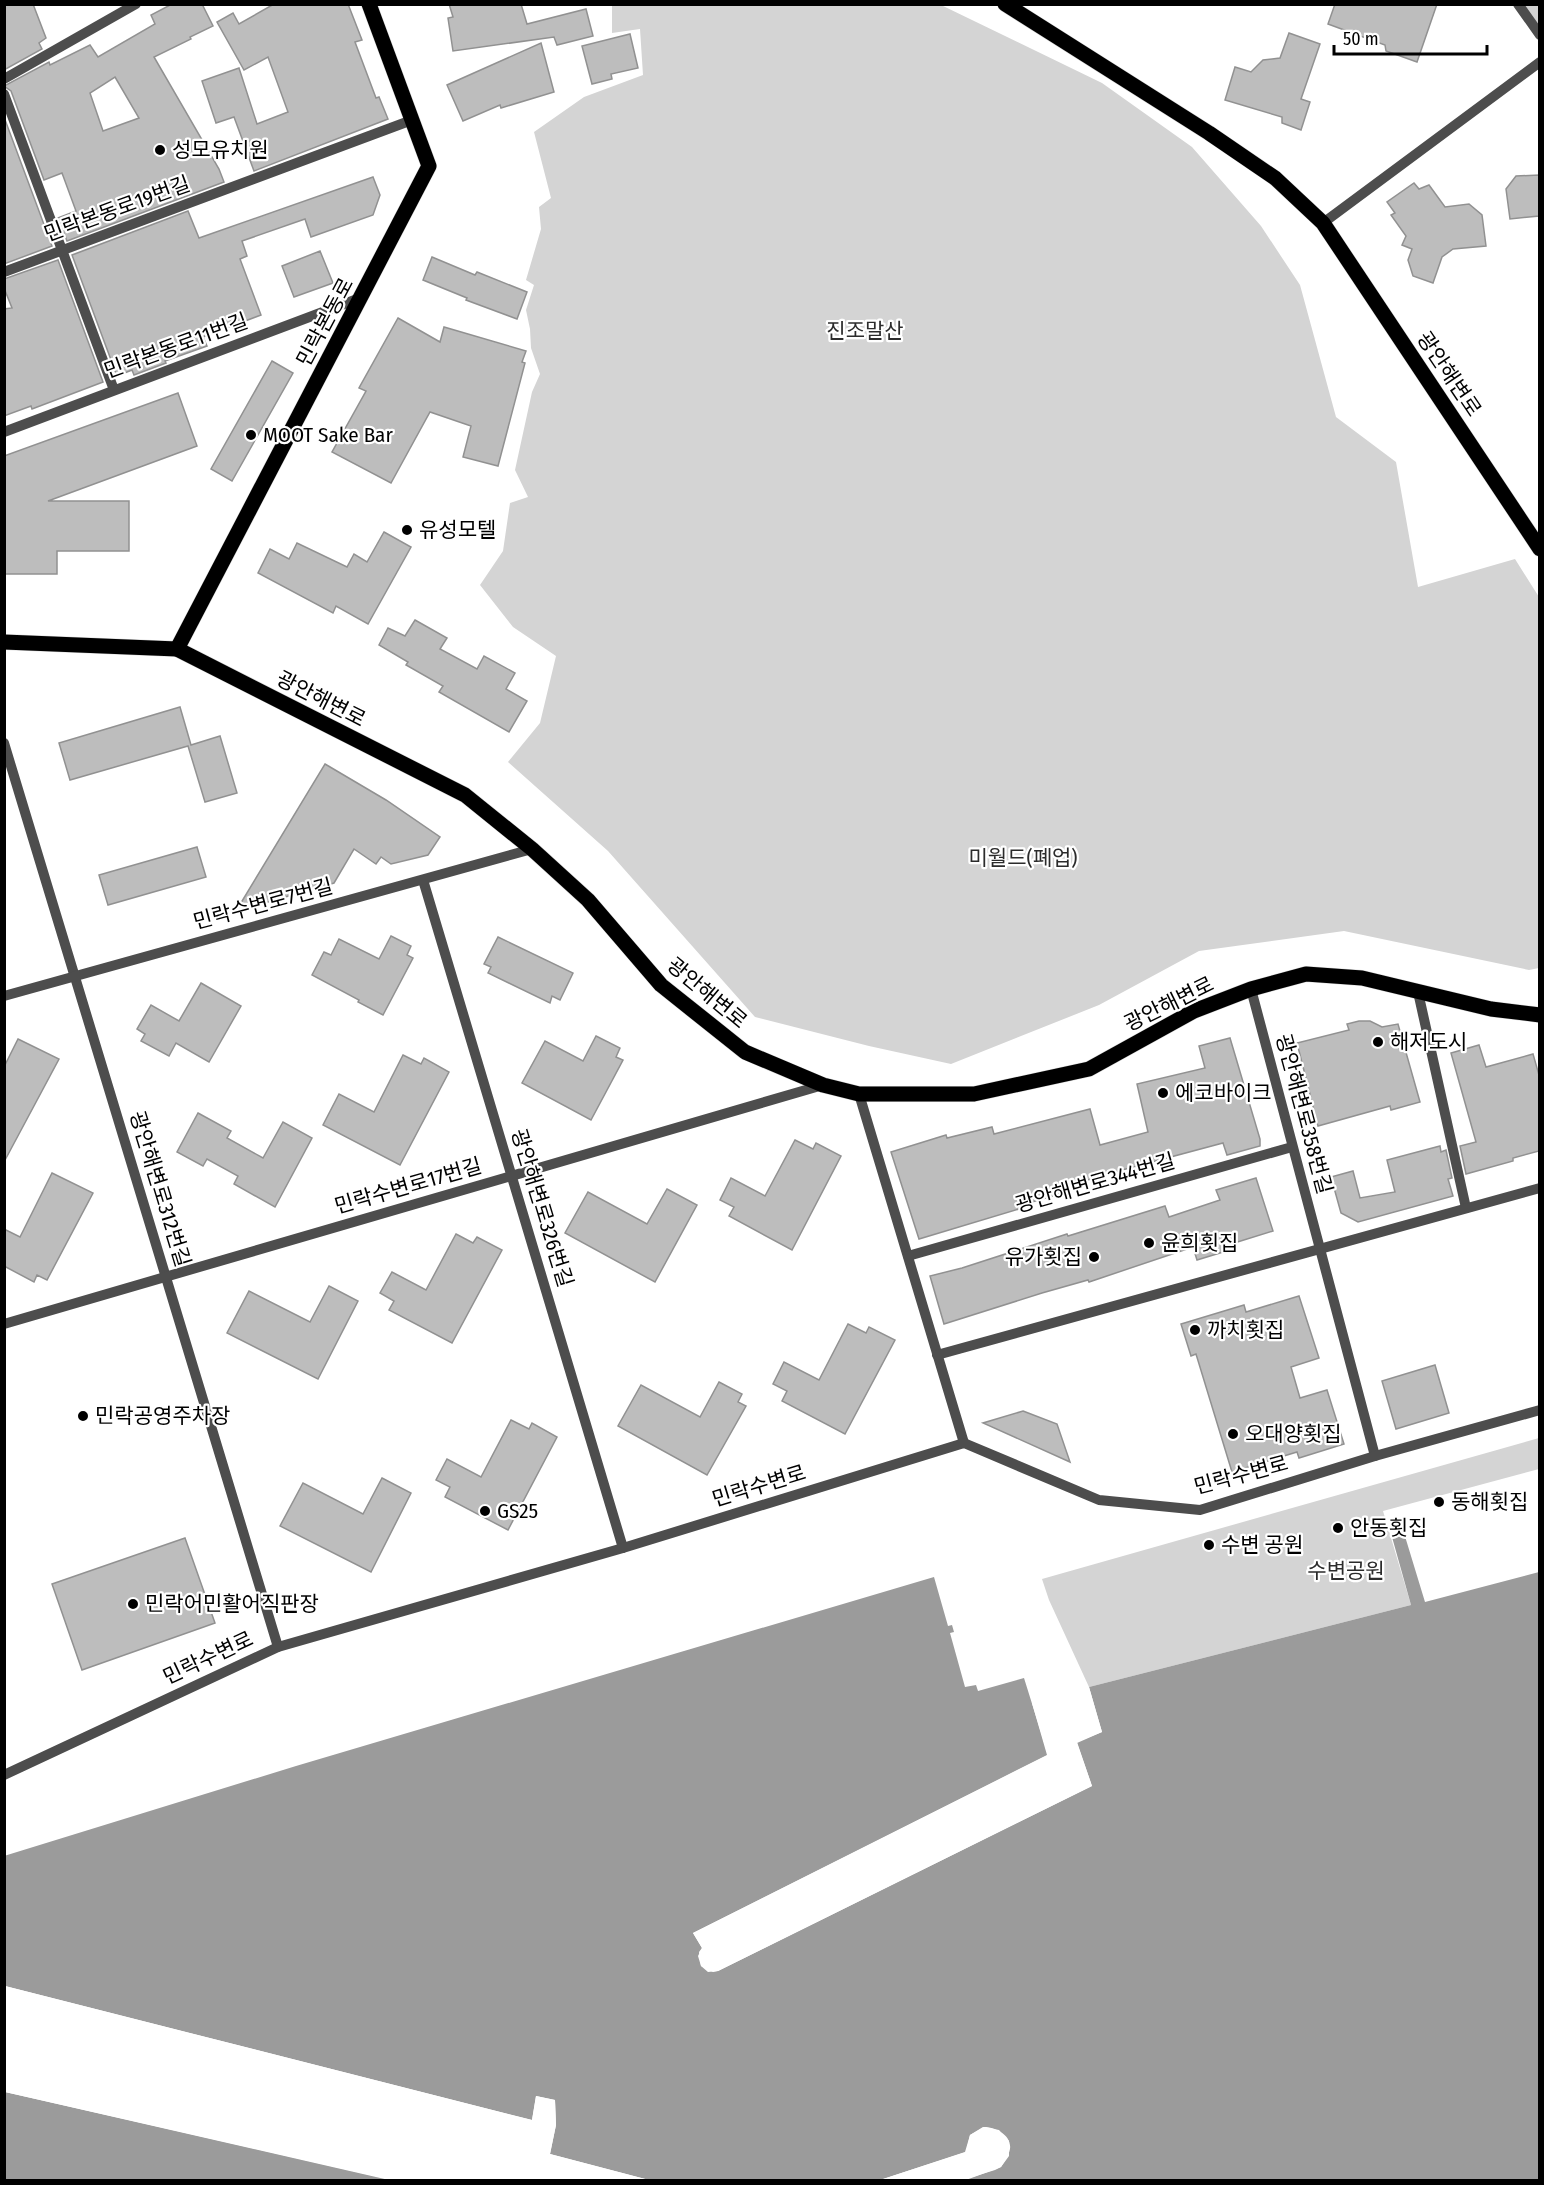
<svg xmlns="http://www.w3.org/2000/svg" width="1544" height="2185" viewBox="0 0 1544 2185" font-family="'Fira Sans Condensed','Noto Sans KR',sans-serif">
	<rect width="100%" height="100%" fill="#fff"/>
	<g fill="#d4d4d4">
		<path d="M612,5H941L1102,83L1192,147L1261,226L1300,285L1336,417L1396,462L1418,587L1515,559L1539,597V968L1529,970L1344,931L1199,951L1099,1005L951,1064L869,1046L755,1017L608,851L508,762L540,723L556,656L513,627L480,585L503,551L510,503L528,497L515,470L532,392L540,374L531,348L530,329L526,310L534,285L526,280L541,229L539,207L551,198L534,132L584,97L643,75L640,29L612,33Z"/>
		<path d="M1519,5H1539V34Z"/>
		<path d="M1539,1438V1469L1383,1511L1411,1605L1089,1687L1049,1600L1042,1579Z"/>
	</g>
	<g fill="#9b9b9b">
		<path d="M1404,1533L1425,1602L1539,1572V2180H966L1001,2167C1004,2162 1009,2155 1010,2149C1012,2135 995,2127 984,2127L970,2135L966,2152L880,2180H649L550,2154L556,2125L555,2100L536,2096L532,2120L5,1986L4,1856L296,1766L934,1577L948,1626L952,1625L954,1632L950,1633L965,1687L976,1685L978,1691L1024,1678L1048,1755L693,1933L702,1948L699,1952L701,1966L713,1972L718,1971L1092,1786L1077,1742L1102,1732L1089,1687L1411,1605L1392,1537Z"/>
		<path d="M5,2092L389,2180H5Z"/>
	</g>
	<g fill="#fff">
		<path d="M1089,1687L1102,1732L1077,1743L1092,1786L718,1971L708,1972L701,1966L698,1956L702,1948L693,1933L1047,1755L1032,1703H1035L1051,1754L1050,1757L697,1934L705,1947L701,1957L703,1964L709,1969H717L1088,1784L1074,1743L1076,1740L1099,1731L1086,1688Z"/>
		<path d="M5,1986L532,2120L536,2096L555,2100L556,2125L550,2154L649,2180H637L548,2157L553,2124L552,2102L539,2099L535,2121L531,2123L4,1989Z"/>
		<path d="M5,2090L390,2178L392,2180L5,2092Z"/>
		<path d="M983,2127L999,2130L1009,2141V2156L1001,2167L995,2170L963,2180L965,2178L999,2165L1006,2155V2142L1002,2137L991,2130H984L973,2137L967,2154L890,2180H880L965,2152L970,2135Z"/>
	</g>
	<g fill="#bdbdbd" stroke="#919191" stroke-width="1.5" fill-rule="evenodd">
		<path d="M4,4H33L46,38L39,43L42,49L4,70Z"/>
		<path d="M172,4H202L213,26L190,37L191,39L154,57L219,169L224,182L67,241L58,218L76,211L62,173L44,180L11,91L4,86L49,62L50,65L90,45L98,57L155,24L151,15ZM115,77L139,118L103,131L90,93Z"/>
		<path d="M274,4H348L362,40L355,42L376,98L379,97L388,119L254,171L234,117L216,123L202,81L239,68L257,124L288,112L268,57L244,70L217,22L233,13L239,24Z"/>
		<path d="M449,4H521L527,24L586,9L593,36L557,45L554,37L453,51L448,18L453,17Z"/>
		<path d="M1335,4H1437L1417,62L1386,51L1385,45L1328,24Z"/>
		<path d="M1289,33L1320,44L1301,99L1310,102L1301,130L1282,123V117L1225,100L1235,67L1251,72L1263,60L1280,58Z"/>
		<path d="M630,34L638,68L611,74L612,79L592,84L582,46Z"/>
		<path d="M541,43L554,92L501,108L500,105L463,121L447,85Z"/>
		<path d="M4,117L52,246L4,264Z"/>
		<path d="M1539,175V216L1510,219L1506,189L1516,176Z"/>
		<path d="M373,177L380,195L373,215L311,237L305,219L242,241L247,256L240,259L261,315L203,337L207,346L165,361L166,363L134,375L132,370L117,376L72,255L188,211L199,238Z"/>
		<path d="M1414,183L1419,189L1429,185L1445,207L1469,204L1482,215L1486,246L1453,249L1442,257L1433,283L1413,276L1408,260L1412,249L1402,245L1406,236L1391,215L1395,213L1387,202Z"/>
		<path d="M320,251L333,283L294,297L282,266Z"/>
		<path d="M432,257L475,275L477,272L527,292L517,319L466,300L467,298L423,280Z"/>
		<path d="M58,260L103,382L32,409L31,406L4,416V309L12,308L4,288V279Z"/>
		<path d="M398,318L440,342L444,327L526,351L522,362L525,363L498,466L463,457L471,426L430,412L391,483L332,452L366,391L359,388Z"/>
		<path d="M272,361L293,373L232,481L211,469Z"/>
		<path d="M178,393L197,446L48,501H129V551H57V574H4V456Z"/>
		<path d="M384,532L411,547L368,624L336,606L333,613L258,573L270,549L289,559L297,543L347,567L354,554L367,562Z"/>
		<path d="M415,620L447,638L440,649L477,669L484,656L515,673L506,689L527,701L509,732L439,692L443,686L406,665L408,662L379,645L388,628L405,636Z"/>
		<path d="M180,707L191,745L220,736L237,793L205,802L188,746L70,780L59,743Z"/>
		<path d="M325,764L386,800L440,837L428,855L391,864L381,857L376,864L354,849L334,883L236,911Z"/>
		<path d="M197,847L206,877L108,905L99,875Z"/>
		<path d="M391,936L411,946L407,955L413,958L383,1015L358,1002L359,1000L312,975L324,952L331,955L339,939L379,959Z"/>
		<path d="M498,937L573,973L560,1000L552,996L550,1003L488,973L491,967L484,964Z"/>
		<path d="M201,983L241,1006L209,1062L176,1043L169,1056L141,1041L145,1034L137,1029L151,1005L179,1021Z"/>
		<path d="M1359,1021H1370L1382,1027L1398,1024L1420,1102L1391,1110L1390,1106L1318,1126L1297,1043L1349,1030L1347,1024Z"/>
		<path d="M596,1036L620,1048L616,1057L623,1060L591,1120L522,1083L545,1041L583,1061Z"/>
		<path d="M1230,1038L1260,1139V1146L1227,1155L1223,1143L1111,1173L1061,1188L1063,1193L1018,1206L1019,1209L919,1239L891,1152L946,1135L947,1138L992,1127L994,1134L1090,1109L1100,1145L1148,1132L1137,1084L1205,1068L1199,1046Z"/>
		<path d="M18,1039L59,1059L4,1162V1067Z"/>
		<path d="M1479,1045L1486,1067L1533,1054L1539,1075V1151L1513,1158V1161L1466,1174L1460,1146L1476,1142L1451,1053Z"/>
		<path d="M403,1055L421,1064L424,1058L449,1072L400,1165L323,1125L339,1094L374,1112Z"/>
		<path d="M198,1113L231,1131L227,1138L263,1158L283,1122L312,1138L275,1207L234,1184L238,1176L207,1159L203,1166L177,1152Z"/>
		<path d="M795,1140L813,1149L816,1143L841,1156L792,1250L729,1216L734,1207L720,1200L731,1178L765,1196Z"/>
		<path d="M1440,1146L1441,1152L1446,1150L1452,1178L1448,1179L1453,1196L1358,1222L1341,1213L1331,1177L1353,1171L1360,1198L1395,1192L1387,1160Z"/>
		<path d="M52,1173L93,1193L47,1280L37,1275L34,1282L4,1266V1229L20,1237Z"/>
		<path d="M1256,1178L1273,1231L1231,1244L1233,1249L1197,1260L1193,1247L1089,1282L1088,1280L1042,1293L944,1324L930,1276L962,1268L1067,1234L1068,1236L1165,1206L1169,1217L1220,1200L1216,1190Z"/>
		<path d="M667,1189L697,1205L655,1282L565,1233L588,1192L647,1224Z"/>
		<path d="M456,1234L473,1243L477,1237L502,1250L452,1343L389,1310L394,1301L380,1293L392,1272L426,1290Z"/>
		<path d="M329,1286L358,1301L318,1379L227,1333L249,1291L310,1322Z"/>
		<path d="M1299,1296L1319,1358L1291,1367L1300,1398L1327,1390L1344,1444L1299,1458L1297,1452L1232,1472L1196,1354L1191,1356L1181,1324L1244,1305L1246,1312Z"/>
		<path d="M848,1324L866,1333L869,1327L895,1340L845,1434L782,1401L787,1391L773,1384L784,1362L819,1380Z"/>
		<path d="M1435,1365L1449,1413L1396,1429L1382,1381Z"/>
		<path d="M719,1382L742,1394L738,1402L746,1406L707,1475L618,1426L641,1385L700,1417Z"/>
		<path d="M1023,1411L1057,1424L1070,1462L983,1423Z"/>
		<path d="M511,1420L529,1429L532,1423L557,1437L508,1530L445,1497L450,1487L436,1480L447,1459L481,1477Z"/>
		<path d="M382,1478L411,1493L371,1572L280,1526L303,1483L363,1514Z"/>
		<path d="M185,1538L215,1623L82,1670L52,1584Z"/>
	</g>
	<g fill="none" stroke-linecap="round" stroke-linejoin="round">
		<defs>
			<g id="major">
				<path d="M1005,4L1209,133L1275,178L1323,223L1540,549"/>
				<path d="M4,642L177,649L465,795L532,849L588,900L661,985L745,1052L823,1085L859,1094H974L1089,1069L1194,1011L1251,989L1306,974L1362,978L1491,1009L1540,1015"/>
				<path d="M177,649L429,166L369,4"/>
			</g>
		</defs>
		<use href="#major" stroke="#dbdbdb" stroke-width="16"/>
		<g stroke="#4d4d4d" stroke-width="10">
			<path d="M1518,4L1540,35"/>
			<path d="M4,79L136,4"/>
			<path d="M4,94L114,390"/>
			<path d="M1323,223L1540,62"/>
			<path d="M4,272L412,120"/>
			<path d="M4,432L360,298"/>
			<path d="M4,743L278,1647"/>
			<path d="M423,880L623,1548"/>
			<path d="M1251,989L1375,1456"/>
			<path d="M1418,992L1466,1208"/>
			<path d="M4,996L532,849"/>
			<path d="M859,1094L964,1443"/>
			<path d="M908,1256L1292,1147"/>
			<path d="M4,1324L823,1085"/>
			<path d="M937,1355L1540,1188"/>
			<path d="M4,1775L278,1647L623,1548L964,1443L1099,1500L1200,1510L1375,1456L1540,1410"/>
		</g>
		<use href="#major" stroke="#000" stroke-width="15"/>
	</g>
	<g fill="#000" stroke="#fff" stroke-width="2">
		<circle cx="160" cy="150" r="6"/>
		<circle cx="251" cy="435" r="6"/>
		<circle cx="407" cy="530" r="6"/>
		<circle cx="1378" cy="1042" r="6"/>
		<circle cx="1163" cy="1093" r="6"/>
		<circle cx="1149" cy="1243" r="6"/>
		<circle cx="1094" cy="1257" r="6"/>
		<circle cx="1195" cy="1330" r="6"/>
		<circle cx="83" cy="1416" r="6"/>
		<circle cx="1233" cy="1434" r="6"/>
		<circle cx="1439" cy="1502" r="6"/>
		<circle cx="485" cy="1511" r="6"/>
		<circle cx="1338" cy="1528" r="6"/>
		<circle cx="1209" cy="1545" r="6"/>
		<circle cx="133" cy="1604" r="6"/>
	</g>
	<g text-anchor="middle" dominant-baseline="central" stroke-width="4.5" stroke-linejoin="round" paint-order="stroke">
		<g font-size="21" fill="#000" stroke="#fff" text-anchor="start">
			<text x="172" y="150">성모유치원</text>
			<text x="263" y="435">MOOT Sake Bar</text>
			<text x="419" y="530">유성모텔</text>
			<text x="1390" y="1042">해저도시</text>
			<text x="1175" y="1093">에코바이크</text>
			<text x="1161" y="1243">윤희횟집</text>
			<text x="1082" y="1257" text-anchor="end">유가횟집</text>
			<text x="1207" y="1330">까치횟집</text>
			<text x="95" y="1416">민락공영주차장</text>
			<text x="1245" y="1434">오대양횟집</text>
			<text x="1451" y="1502">동해횟집</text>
			<text x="497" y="1511">GS25</text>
			<text x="1350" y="1528">안동횟집</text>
			<text x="1221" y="1545">수변 공원</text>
			<text x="145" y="1604">민락어민활어직판장</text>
		</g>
		<g font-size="21" fill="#000" stroke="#fff">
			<text transform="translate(117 209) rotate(-20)">민락본동로19번길</text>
			<text transform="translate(325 322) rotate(-62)">민락본동로</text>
			<text transform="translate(176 346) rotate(-20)">민락본동로11번길</text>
			<text transform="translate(1449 374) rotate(56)">광안해변로</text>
			<text transform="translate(321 699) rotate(27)">광안해변로</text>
			<text transform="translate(263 904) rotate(-15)">민락수변로7번길</text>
			<text transform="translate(707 993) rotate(40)">광안해변로</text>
			<text transform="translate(1169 1004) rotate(-26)">광안해변로</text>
			<text transform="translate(1304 1114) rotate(75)">광안해변로358번길</text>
			<text transform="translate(1095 1183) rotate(-16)">광안해변로344번길</text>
			<text transform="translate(408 1186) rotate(-16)">민락수변로17번길</text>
			<text transform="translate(160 1189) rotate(73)">광안해변로312번길</text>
			<text transform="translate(542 1208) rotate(73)">광안해변로326번길</text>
			<text transform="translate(1241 1475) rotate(-15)">민락수변로</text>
			<text transform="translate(759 1486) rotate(-17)">민락수변로</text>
			<text transform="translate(208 1658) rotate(-25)">민락수변로</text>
		</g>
		<g font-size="21" fill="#2b2b2b" stroke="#fff">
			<text x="865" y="331">진조말산</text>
			<text x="1023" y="858">미월드(폐업)</text>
			<text x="1346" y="1571">수변공원</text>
		</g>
	</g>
	<rect width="1544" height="2185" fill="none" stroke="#000000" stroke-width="12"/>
	<path d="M1334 45v9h153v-9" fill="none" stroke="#000000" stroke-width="3"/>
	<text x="1343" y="45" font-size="18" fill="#000000" stroke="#ffffff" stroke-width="4.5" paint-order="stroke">50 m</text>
</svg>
